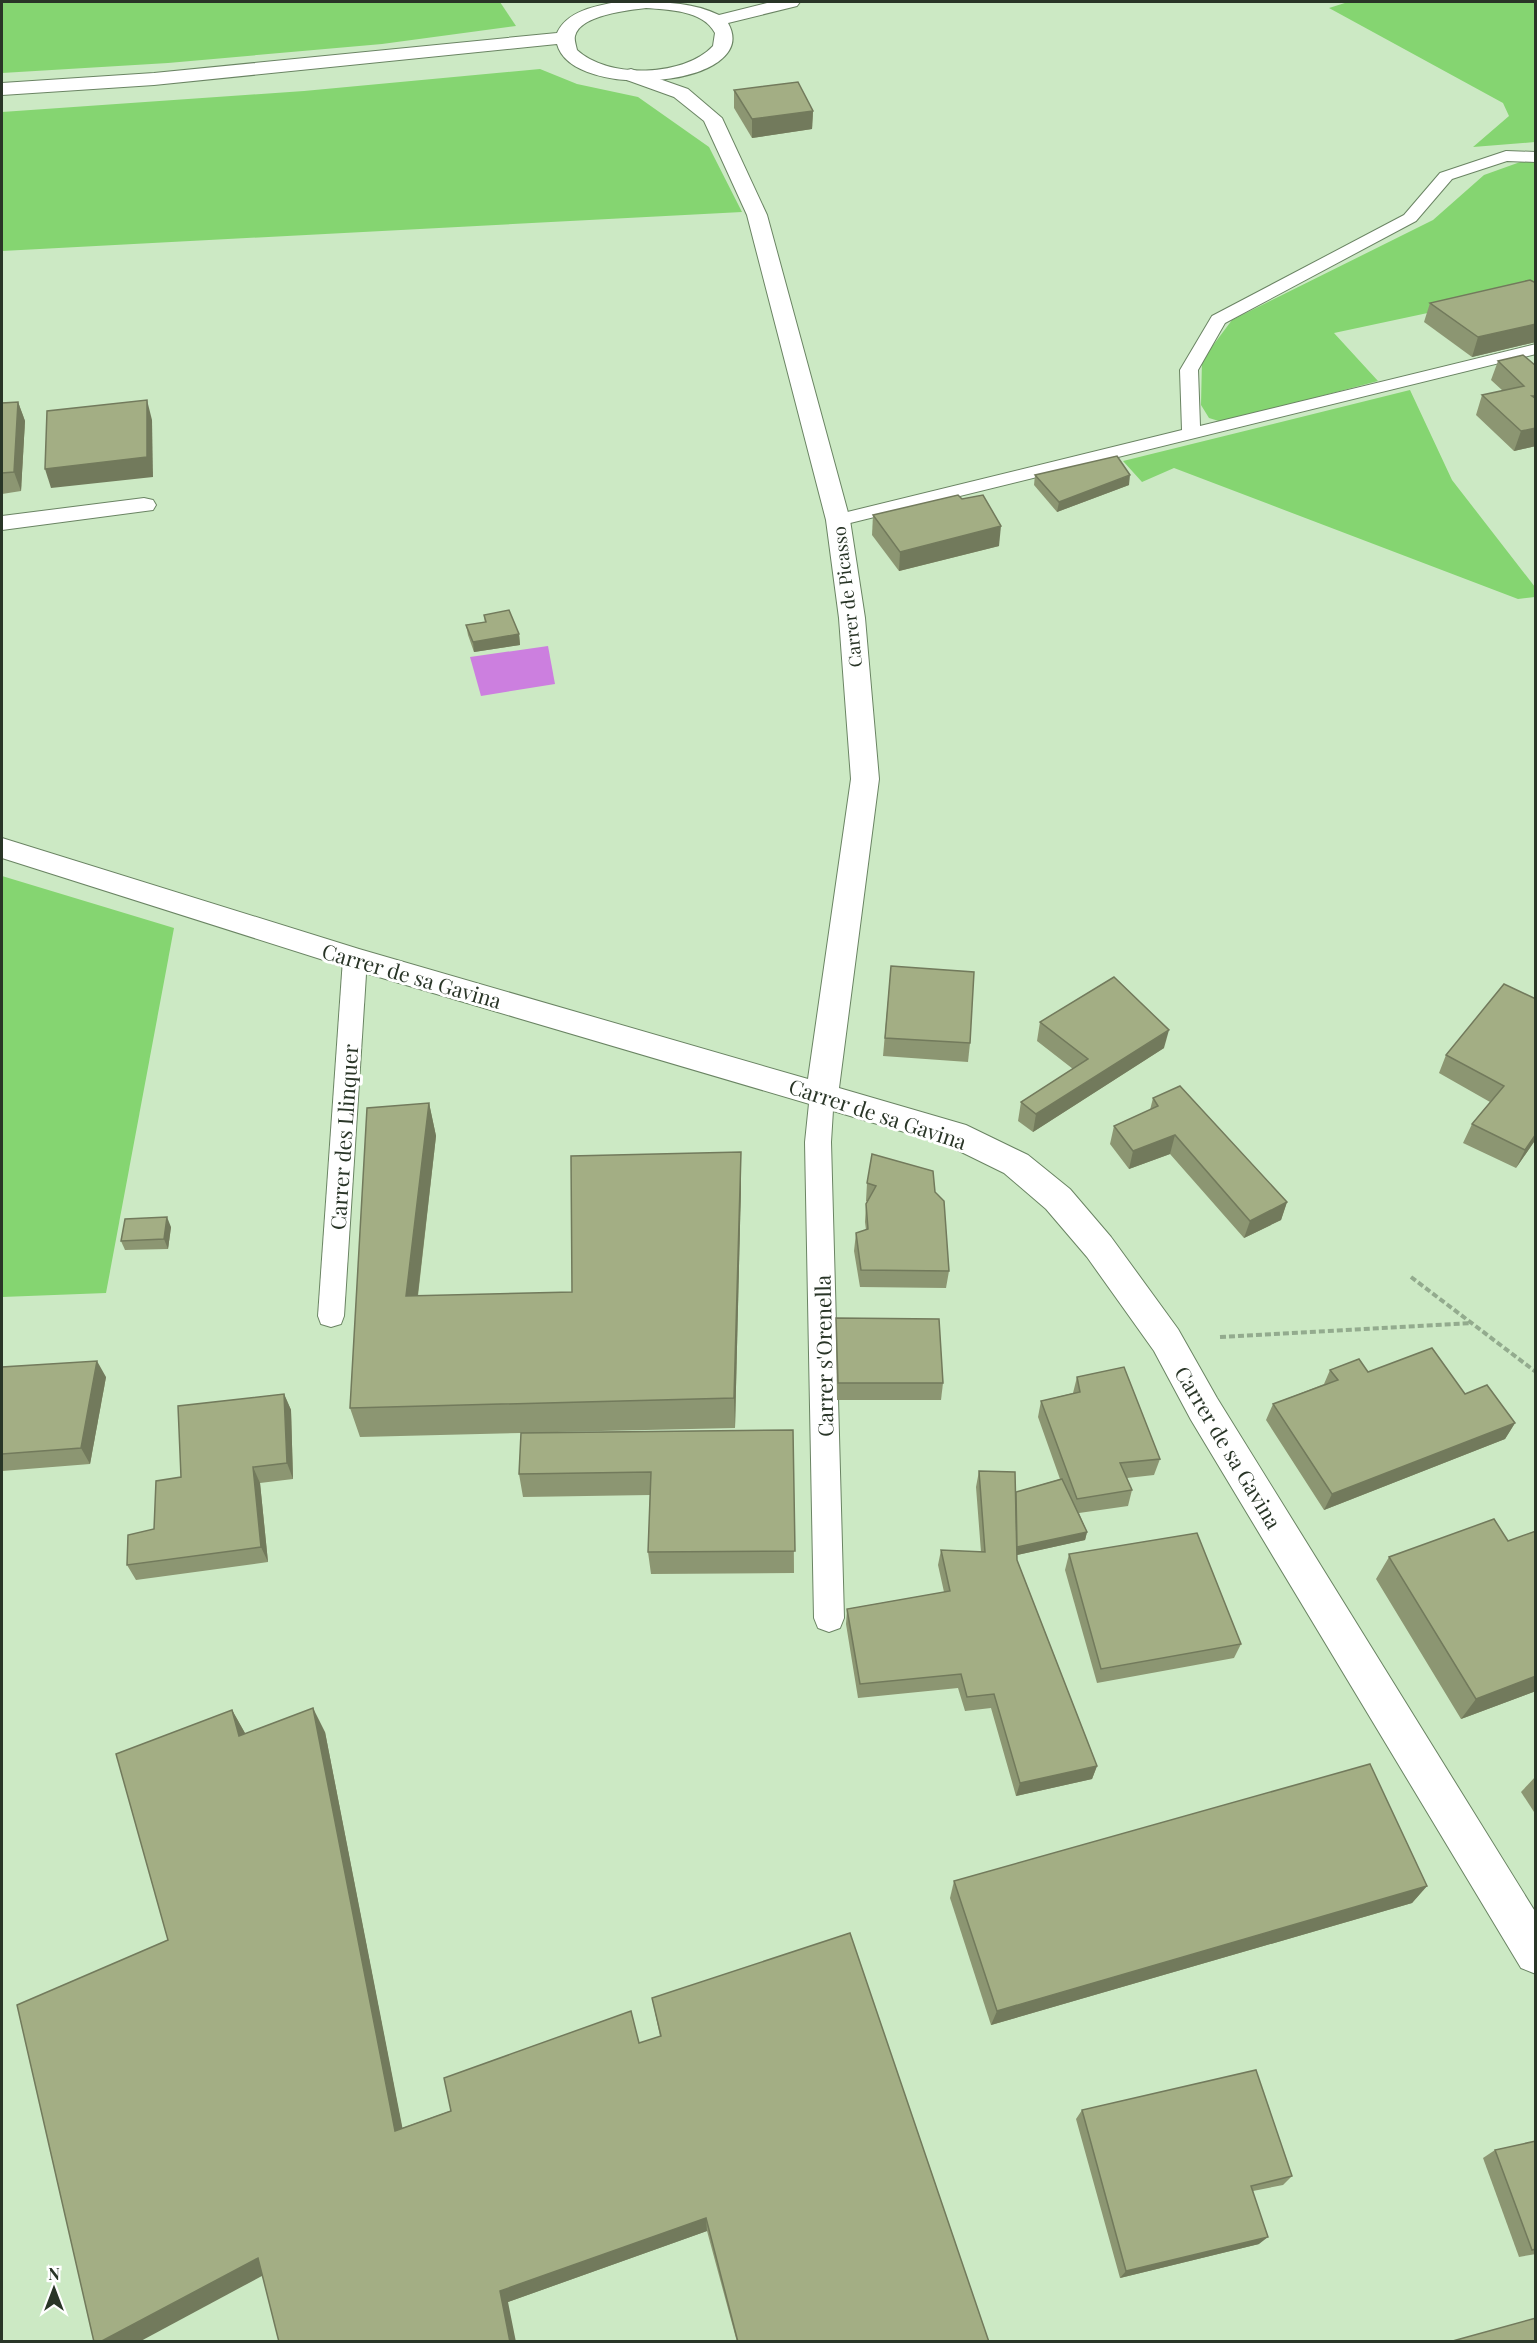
<svg xmlns="http://www.w3.org/2000/svg" width="1537" height="2343" viewBox="0 0 1537 2343" font-family="'Playfair Display',serif">
	<rect width="100%" height="100%" fill="#cce9c4"/>
	<g fill="#85d571">
		<path d="M2,2H500L516,26L382,44L168,63L2,73Z"/>
		<path d="M1348,2H1535V142L1473,147L1509,116L1503,103L1329,8Z"/>
		<path d="M540,69L577,84L638,97L709,147L742,212L2,251V112L304,91Z"/>
		<path d="M1523,161L1535,162V290L1334,333L1378,381L1222,422L1209,418L1201,405L1202,360L1232,320L1433,220L1484,175Z"/>
		<path d="M1410,390L1452,480L1535,587V597L1518,599L1174,468L1142,482L1123,461Z"/>
		<path d="M2,876L174,928L106,1293L2,1297Z"/>
	</g>
	<path fill="#cc7fdf" d="M548,646L555,684L481,696L470,657Z"/>
	<g fill="none" stroke-linecap="round" stroke-linejoin="round">
		<defs>
			<g id="lane">
				<path d="M1506,151L1536,152V162L1507,161L1452,179L1416,221L1225,323L1198,370L1200,426L1536,344V354L838,526L831,524L828,520L831,516L1182,430L1180,370L1212,316L1404,215L1440,173Z"/>
				<path d="M355,950L363,953L367,959L344,1316L341,1324L331,1327L321,1324L318,1316L343,959L347,953Z"/>
				<path d="M822,1084L831,1087L834,1094L831,1142L844,1618L840,1628L829,1632L818,1628L814,1618L805,1142L810,1094L813,1087Z"/>
			</g>
			<g id="street">
				<path d="M631,69L688,89L722,118L767,215L850,520L865,618L879,779L839,1088L966,1125L1028,1155L1070,1189L1111,1237L1178,1329L1217,1398L1536,1913V1974L1521,1968L1191,1420L1154,1351L1087,1257L1046,1209L1004,1173L945,1144L355,970L2,858V838L359,949L808,1079L851,779L839,618L826,520L747,215L721,158L704,121L674,97L624,79L621,75L624,71Z"/>
				<path d="M144,498L153,500L156,505L153,510L2,530V516Z"/>
			</g>
			<path id="secondary" d="M617,2C651,2 689,0 719,15L771,2H800L797,6L728,23C764,87 572,103 557,44L154,85L2,95V83L154,73L557,33C567,11 595,6 617,2ZM646,8C669,10 703,10 715,33L713,46C684,77 608,79 577,50C576,45 574,40 575,36C580,15 629,10 646,8Z"/>
		</defs>
		<use href="#lane" stroke="#6a8463" stroke-width="2"/>
		<use href="#street" stroke="#6a8463" stroke-width="2"/>
		<use href="#secondary" stroke="#6a8463" stroke-width="2"/>
		<g stroke="#93ab8e" stroke-width="4" stroke-dasharray="6 3" stroke-linecap="butt">
			<path d="M1411,1277L1536,1372"/>
			<path d="M1220,1337L1471,1323"/>
		</g>
		<use href="#lane" fill="#fff" fill-rule="evenodd"/>
		<use href="#street" fill="#fff" fill-rule="evenodd"/>
		<use href="#secondary" fill="#fff" fill-rule="evenodd"/>
	</g>
	<g fill="#8c9672">
		<path d="M734,90L813,111L812,129L752,138L734,108Z"/>
		<path d="M1536,283V342L1472,357L1424,322L1430,303Z"/>
		<path d="M1498,361L1536,366V446L1514,451L1476,415L1482,395L1503,391L1491,380Z"/>
		<path d="M18,402L25,421L21,491L2,494V403Z"/>
		<path d="M1035,475L1129,485L1057,512L1034,485Z"/>
		<path d="M962,499L999,546L899,571L872,535L873,515Z"/>
		<path d="M484,615L519,634L520,645L474,652L468,635L466,625L485,623Z"/>
		<path d="M891,966L970,1043L968,1062L883,1056Z"/>
		<path d="M1536,999V1139L1516,1168L1463,1143L1472,1124L1490,1102L1439,1073L1446,1055Z"/>
		<path d="M1040,1022L1164,1048L1033,1132L1018,1121L1021,1102L1073,1069L1037,1041Z"/>
		<path d="M1153,1098L1287,1202L1281,1220L1244,1238L1170,1154L1129,1169L1110,1144L1114,1126L1150,1110Z"/>
		<path d="M429,1103L436,1136L418,1296L572,1292L741,1152V1185L735,1428L556,1432L793,1430L794,1573L651,1574L648,1552L650,1495L523,1497L519,1474L521,1433L360,1437L350,1408Z"/>
		<path d="M867,1183L935,1192L949,1271L946,1288L860,1287L854,1251L856,1233L866,1230L865,1222L866,1204L867,1201H866Z"/>
		<path d="M171,1227L168,1249L125,1250L121,1241Z"/>
		<path d="M836,1318L943,1383L941,1400H837L836,1335Z"/>
		<path d="M2,1367L106,1377L90,1464L2,1471Z"/>
		<path d="M1330,1370L1368,1372L1465,1394L1515,1423L1505,1439L1324,1510L1266,1420L1273,1404L1324,1384Z"/>
		<path d="M1077,1377L1160,1459L1154,1475L1127,1478L1132,1490L1128,1506L1079,1513L1087,1532L1085,1540L1017,1555V1560L1097,1766L1092,1779L1016,1796L991,1708L965,1711L958,1688L858,1698L846,1624L847,1609L944,1592L938,1565L941,1550L981,1552L976,1487L979,1471L1016,1492L1060,1479L1038,1417L1041,1401L1073,1393Z"/>
		<path d="M284,1394L291,1410L293,1479L260,1483L268,1562L136,1580L127,1565L154,1529L181,1477Z"/>
		<path d="M1536,1531V1691L1461,1719L1376,1579L1389,1557L1508,1541Z"/>
		<path d="M1069,1554L1241,1644L1234,1658L1097,1683L1065,1570Z"/>
		<path d="M232,1710L245,1733L325,1732L402,2128L660,2036L652,1998L989,2342H737L707,2231L508,2302L262,2276L168,1940Z"/>
		<path d="M1536,1776V1815L1521,1792Z"/>
		<path d="M954,1881L1427,1886L1412,1903L991,2025L950,1898Z"/>
		<path d="M1082,2110L1292,2176L1283,2185L1253,2191L1259,2244L1120,2278L1076,2119Z"/>
		<path d="M1536,2141V2254L1519,2257L1483,2158L1495,2150Z"/>
	</g>
	<g fill="#727a5c">
		<path d="M813,111L812,129L752,138V119Z"/>
		<path d="M1536,324V342L1472,357L1478,337Z"/>
		<path d="M147,400L152,420L153,477L51,488L45,469Z"/>
		<path d="M18,402L25,421L21,491L14,472Z"/>
		<path d="M1536,428V446L1514,451L1521,431Z"/>
		<path d="M1130,475L1129,485L1057,512L1059,502Z"/>
		<path d="M1001,526L999,546L899,571L900,552Z"/>
		<path d="M519,634L520,645L474,652L473,642Z"/>
		<path d="M1169,1030L1164,1048L1033,1132L1036,1114Z"/>
		<path d="M429,1103L436,1136L414,1327L406,1296Z"/>
		<path d="M1536,1134V1139L1516,1168L1525,1150Z"/>
		<path d="M1175,1135L1170,1154L1129,1169L1133,1151Z"/>
		<path d="M741,1152V1185L735,1428L734,1398Z"/>
		<path d="M1287,1202L1281,1220L1244,1238L1250,1221Z"/>
		<path d="M167,1217L171,1227L168,1249L164,1239Z"/>
		<path d="M97,1361L106,1377L90,1464L81,1448Z"/>
		<path d="M284,1394L291,1410L293,1479L287,1463Z"/>
		<path d="M1515,1423L1505,1439L1324,1510L1332,1494Z"/>
		<path d="M253,1467L260,1483L268,1562L261,1547Z"/>
		<path d="M1087,1532L1085,1540L1013,1556L1015,1548Z"/>
		<path d="M1536,1676V1691L1461,1719L1476,1699Z"/>
		<path d="M313,1708L325,1732L406,2146L395,2131Z"/>
		<path d="M232,1710L246,1735L239,1736Z"/>
		<path d="M1097,1766L1092,1779L1016,1796L1020,1783Z"/>
		<path d="M1427,1886L1412,1903L991,2025L997,2011Z"/>
		<path d="M706,2218L707,2231L508,2302L516,2342H510L500,2291Z"/>
		<path d="M1268,2237L1259,2244L1120,2278L1126,2271Z"/>
		<path d="M258,2258L273,2270L139,2342H100Z"/>
	</g>
	<g fill="#a3ae84" stroke="#727a5c" stroke-width="1.5">
		<path d="M798,82L813,111L752,119L734,90Z"/>
		<path d="M1530,280L1536,283V324L1478,337L1430,303Z"/>
		<path d="M1523,355L1536,366V396H1532L1536,399V428L1521,431L1482,395L1524,386L1498,361Z"/>
		<path d="M147,400V457L45,469L47,411Z"/>
		<path d="M18,402L14,472L2,473V403Z"/>
		<path d="M1117,456L1130,475L1059,502L1035,475Z"/>
		<path d="M958,495L962,499L983,495L1001,526L900,552L873,515Z"/>
		<path d="M509,610L519,634L473,642L466,625L486,622L484,615Z"/>
		<path d="M891,966L974,972L970,1043L885,1038Z"/>
		<path d="M1114,977L1169,1030L1036,1114L1021,1102L1088,1059L1040,1022Z"/>
		<path d="M1504,984L1536,999V1134L1525,1150L1472,1124L1504,1086L1446,1055Z"/>
		<path d="M1180,1086L1287,1202L1250,1221L1175,1135L1133,1151L1114,1126L1158,1106L1153,1098Z"/>
		<path d="M429,1103L406,1296L572,1292L571,1156L741,1152L734,1398L350,1408L367,1108Z"/>
		<path d="M872,1154L933,1171L935,1192L944,1201L949,1271L861,1270L856,1233L868,1229L866,1204L876,1186L867,1183Z"/>
		<path d="M167,1217L164,1239L121,1241L125,1219Z"/>
		<path d="M836,1318L939,1319L943,1383H838Z"/>
		<path d="M1432,1348L1465,1394L1487,1385L1515,1423L1332,1494L1273,1404L1338,1380L1330,1370L1359,1359L1368,1372Z"/>
		<path d="M97,1361L81,1448L2,1454V1367Z"/>
		<path d="M1124,1367L1160,1459L1120,1463L1132,1490L1077,1499L1041,1401L1080,1392L1077,1377Z"/>
		<path d="M284,1394L287,1463L253,1467L261,1547L127,1565L128,1535L154,1529L156,1481L181,1477L178,1406Z"/>
		<path d="M793,1430L795,1551L648,1552L651,1472L519,1474L521,1433Z"/>
		<path d="M979,1471L1015,1472L1017,1560L1097,1766L1020,1783L994,1694L967,1697L961,1674L860,1684L847,1609L950,1591L941,1550L985,1552Z"/>
		<path d="M1062,1479L1087,1532L1017,1547L1016,1492Z"/>
		<path d="M1494,1519L1508,1541L1536,1531V1676L1476,1699L1389,1557Z"/>
		<path d="M1197,1533L1241,1644L1101,1669L1069,1554Z"/>
		<path d="M313,1708L395,2131L451,2111L444,2078L631,2011L639,2043L661,2036L652,1998L850,1933L989,2342H738L706,2218L500,2291L510,2342H279L258,2258L100,2342H94L17,2005L168,1940L116,1754L232,1710L239,1736Z"/>
		<path d="M1370,1764L1427,1886L997,2011L954,1881Z"/>
		<path d="M1256,2070L1292,2176L1251,2186L1268,2237L1126,2271L1082,2110Z"/>
		<path d="M1536,2141V2249L1532,2250L1495,2150Z"/>
		<path d="M1536,2318V2342H1449Z"/>
	</g>
	<g text-anchor="middle" dominant-baseline="central" stroke-width="6" stroke-linejoin="round" paint-order="stroke">
		<g font-size="18" fill="#293527" stroke="#fff">
			<text transform="translate(847 597) rotate(-97)">Carrer de Picasso</text>
		</g>
		<g font-size="21" fill="#293527" stroke="#fff">
			<text transform="translate(412 975) rotate(16)">Carrer de sa Gavina</text>
			<text transform="translate(878 1113) rotate(18)">Carrer de sa Gavina</text>
			<text transform="translate(343 1137) rotate(-86)">Carrer des Llinquer</text>
			<text transform="translate(823 1356) rotate(-91)">Carrer s'Orenella</text>
			<text transform="translate(1229 1447) rotate(59)">Carrer de sa Gavina</text>
		</g>
	</g>
	<rect width="1537" height="2343" fill="none" stroke="#293527" stroke-width="6"/>
	<g transform="translate(54 2289)" stroke="#ffffff" stroke-width="4.5" paint-order="stroke">
	<path d="M0-4.5L10 22L0 15L-10 22Z" fill="#293527"/>
	<text y="-9" font-size="16" font-weight="bold" text-anchor="middle" fill="#293527">N</text>
	</g>
</svg>
